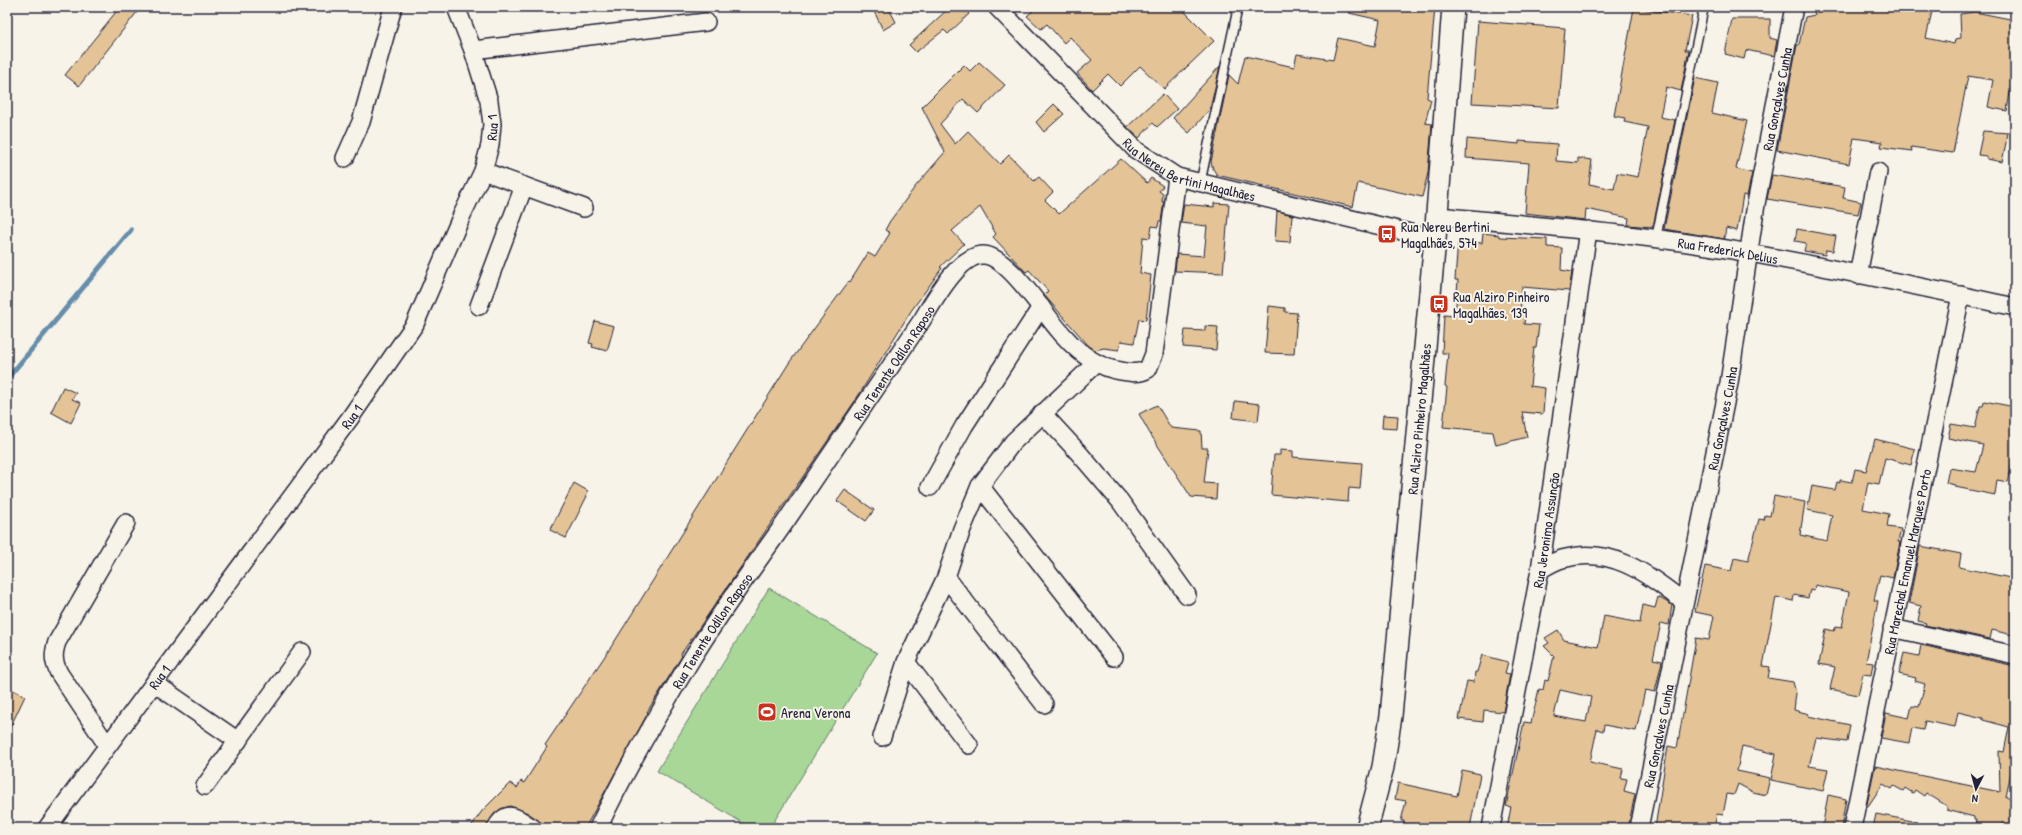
<svg xmlns="http://www.w3.org/2000/svg" width="2022" height="835" viewBox="0 0 2022 835" font-family="'Patrick Hand',sans-serif">
	<rect width="100%" height="100%" fill="#f7f3e8"/>
	<filter id="ink" filterUnits="userSpaceOnUse"><feTurbulence type="fractalNoise" baseFrequency=".025" numOctaves="2"/><feDisplacementMap in="SourceGraphic" scale="8" xChannelSelector="R" yChannelSelector="G"/><feConvolveMatrix kernelMatrix="1 2 1 2 8 2 1 2 1" color-interpolation-filters="sRGB"/></filter>
	<g filter="url(#ink)">
		<path fill="#a8d798" stroke="#657c6a" d="M769,588L877,653L770,828H751L657,771Z"/>
		<g fill="none" stroke-linecap="round" stroke-linejoin="round">
			<path stroke="#668dab" stroke-width="5" d="M7,379L131,230"/>
		</g>
		<g fill="#e4c496" stroke="#22223b" fill-rule="evenodd">
			<path d="M120,7H141L79,86L65,75Z"/>
			<path d="M872,7H888L896,22L883,30Z"/>
			<path d="M950,7H963L969,14L948,34L944,30L916,52L909,45Z"/>
			<path d="M1037,7H1180L1214,41L1164,89L1140,66L1120,86L1108,74L1092,90L1077,73L1092,60L1070,37L1064,43L1047,24L1041,29L1027,16Z"/>
			<path d="M1349,7H1435L1427,98L1431,100L1425,123L1432,124L1428,173L1422,197L1358,183L1353,207L1217,175L1213,169L1211,162L1229,75L1238,84L1245,56L1294,67L1297,54L1333,60L1338,38L1375,46L1380,20L1349,13Z"/>
			<path d="M1820,7H1933L1926,38L1954,44L1955,39L1961,38L1960,14L1975,12L2015,20V61L2007,111L1988,107L1993,80L1968,76L1953,153L1911,147L1912,151L1881,147L1882,142L1854,138L1849,164L1777,150L1797,45H1799L1805,17L1815,15L1813,8Z"/>
			<path d="M1634,8L1692,16L1685,50H1689L1681,91L1666,87L1660,117L1675,120L1653,227L1628,225L1629,218L1586,209L1585,220L1525,213L1529,163L1466,158L1467,139L1519,144V141L1557,144L1556,161L1578,163V158L1592,160L1589,184L1614,189L1617,173L1638,177L1648,127L1624,122L1625,118L1614,116Z"/>
			<path d="M1732,19H1770V38L1777,40L1774,56L1746,50L1744,59L1725,54Z"/>
			<path d="M1478,21L1565,28L1559,108L1472,103Z"/>
			<path d="M979,62L1005,85L978,113L963,99L940,124L955,144L968,131L1000,164L1009,155L1034,181L1039,177L1053,192L1045,200L1059,214L1121,159L1147,183L1151,178L1163,186L1159,191L1163,194L1162,202H1164L1161,221H1159L1158,227L1152,226L1150,238L1143,237L1140,273L1151,275L1146,320L1139,319L1134,343L1121,341L1119,350L1104,348L1095,350L1088,345L1044,295L1048,291L1029,270L1026,272L993,237L996,234L980,207L952,231L964,244L940,267L942,268L911,311L855,401L681,654L682,656L647,712L648,713L585,828H544L538,820L528,813L510,806L501,809L494,814L486,828H470L482,811L510,783L517,788L521,781L524,783L547,747L545,745L615,641L789,363L849,281L850,282L868,253L875,257L890,233L885,230L890,221L915,187L945,152L922,107L964,65L970,71Z"/>
			<path d="M1220,66L1210,109L1189,133L1173,118Z"/>
			<path d="M1695,78L1718,83L1712,113L1747,121L1736,169L1752,173L1747,196L1743,195L1737,231L1726,228L1724,239L1664,229Z"/>
			<path d="M1163,94L1177,109L1157,127L1153,123L1139,138L1127,127Z"/>
			<path d="M1054,104L1064,114L1044,132L1036,122Z"/>
			<path d="M1983,131L2008,133L2002,162L1987,159V156L1978,155Z"/>
			<path d="M1772,175L1845,187L1843,198L1861,202L1858,214L1767,199Z"/>
			<path d="M1214,203L1229,204L1223,273L1175,271L1177,254L1204,256L1207,226L1181,223L1184,204L1214,207Z"/>
			<path d="M1277,211L1292,215L1290,242L1275,241Z"/>
			<path d="M1797,229L1836,236L1833,251L1826,250L1825,255L1804,251L1806,243L1795,241Z"/>
			<path d="M1483,233L1499,235V237L1547,239V247L1562,248L1561,270L1572,272L1569,291L1522,287L1520,315H1525L1524,324L1539,325L1536,348H1534L1530,386L1545,388L1543,413L1542,414L1522,412L1527,437L1496,445L1493,432L1443,427L1447,387L1445,386L1448,353H1442L1444,315L1455,316L1458,280H1455L1458,241L1482,243Z"/>
			<path d="M1269,306L1285,308V312L1297,313L1294,354L1265,353Z"/>
			<path d="M595,321L614,326L607,351L592,347L593,344L589,343Z"/>
			<path d="M1205,326L1218,327L1216,350L1183,347L1185,330L1205,331Z"/>
			<path d="M63,387L76,393L72,399L81,403L71,423L51,412Z"/>
			<path d="M1235,401L1260,404L1258,421L1233,418Z"/>
			<path d="M1984,401L2015,407V452L2012,464L2008,482L1997,480L1995,495L1955,487V485L1946,483L1949,468L1976,472L1983,445L1948,438L1951,424L1975,428L1980,406H1983Z"/>
			<path d="M1157,405L1171,428L1201,431L1202,448H1208L1204,483L1217,484L1216,499L1191,497L1149,432L1139,414Z"/>
			<path d="M1383,415L1398,416L1397,429L1382,428Z"/>
			<path d="M1875,439L1915,449L1911,465L1885,458L1879,484L1868,482L1863,509L1889,514L1887,527L1901,529L1898,542H1900L1893,578L1880,575L1874,600L1878,601L1866,662L1873,663L1871,675L1863,674L1858,695L1830,689L1835,667L1819,664L1826,629L1834,631L1836,626L1842,627L1849,592L1815,585L1814,591L1810,590L1808,598L1794,595L1793,601L1776,597L1763,666L1770,667L1768,678L1793,682L1796,693L1794,710L1809,714L1808,716L1850,725L1847,742L1816,738L1809,766L1828,769L1823,791L1771,780L1776,754L1742,746L1737,771L1770,778L1766,795L1753,792L1738,784L1734,795L1727,794L1723,815L1717,814L1714,828H1655L1668,746L1677,748L1696,638L1709,640L1714,616L1695,612L1705,566L1731,571L1734,558L1748,561L1759,519L1764,520L1765,515L1770,516L1774,496L1805,502L1800,535L1827,541L1832,515L1807,510L1812,486L1835,490L1837,482L1840,483V480L1852,482L1855,469L1866,471Z"/>
			<path d="M1280,450L1293,451V457L1362,463L1360,489L1349,488L1348,502L1271,495L1274,455H1280Z"/>
			<path d="M574,483L588,491L586,496H587L566,538L550,530Z"/>
			<path d="M845,490L874,510L866,521L837,501Z"/>
			<path d="M1920,546L1961,554L1959,567L2015,579V624L2012,635L1992,630L1990,639L1925,625L1926,623L1918,621L1921,606L1909,603Z"/>
			<path d="M1658,597L1672,605L1669,625L1661,623L1653,659L1662,661L1655,692L1645,690L1636,731L1604,725L1603,731L1597,729L1590,762L1623,769L1621,778L1627,779L1624,791L1635,794L1628,828H1507L1511,807L1506,806L1524,722L1531,723L1539,689L1543,690L1545,680L1548,681L1554,656L1544,646L1549,643L1545,638L1558,630L1564,640L1598,647L1604,616L1640,623L1643,605L1655,608ZM1560,690L1591,697L1586,722L1554,716Z"/>
			<path d="M1921,645L2015,666V768L2012,767L2006,797L2012,798L2011,804H2015V825L2003,823L2002,828H1975L1976,820H1974V817L1947,810V806L1926,793L1924,796L1915,790L1913,793L1905,788L1903,791L1894,786L1892,789L1883,784L1866,809L1875,766L2000,792L1999,751L2004,752L2009,727L1983,720V718L1958,712L1955,727L1925,721L1923,730L1912,728L1909,743L1881,738L1886,713L1909,718L1912,706L1919,707L1925,684L1915,681L1916,678L1899,674L1904,653L1919,656Z"/>
			<path d="M1482,655L1508,662L1505,673L1510,674L1503,712L1484,710L1483,722L1459,719L1467,681L1474,682L1475,672H1477Z"/>
			<path d="M11,689L25,696L7,734V697Z"/>
			<path d="M1462,770L1480,774L1470,828H1403L1404,821H1401L1406,801L1395,799L1398,783L1457,796Z"/>
			<path d="M1828,795L1846,799L1841,828H1822Z"/>
			<path d="M1876,814L1917,822L1916,828H1873Z"/>
		</g>
		<g fill="none" stroke-linecap="round" stroke-linejoin="round">
			<defs>
				<g id="service">
					<path d="M1200,184L1238,7"/>
					<path d="M1656,238L1704,7"/>
				</g>
				<g id="minor">
					<path id="s1" d="M997,7L1136,150L1177,177L1435,239"/>
					<path d="M473,50L706,22"/>
					<path d="M345,158L361,122L393,7"/>
					<path d="M483,171L584,208"/>
					<path id="s2" d="M1437,216C1541,226 1645,234 1749,253C1838,269 1926,288 2015,307"/>
					<path d="M1858,275L1878,172"/>
					<path d="M479,306L524,186"/>
					<path d="M1042,413L1078,452L1120,501L1187,595"/>
					<path d="M980,486L1114,657"/>
					<path d="M930,487L964,426L1041,307"/>
					<path d="M1540,570C1547,566 1554,561 1562,559C1612,545 1647,574 1684,602"/>
					<path d="M946,577L1044,704"/>
					<path d="M1892,628L2015,655"/>
					<path d="M906,662L969,745"/>
					<path d="M154,683L238,741"/>
					<path d="M882,737L906,662L946,577L962,529L980,486L1013,442L1096,363"/>
					<path d="M107,745L59,673C53,661 53,654 57,642L126,523"/>
					<path d="M205,786L302,652"/>
					<path id="s3" d="M47,828L350,418L415,324L462,215L483,171L490,145L492,124L489,101L473,50L456,7"/>
					<path d="M496,828C508,807 517,819 533,828"/>
					<path id="s4" d="M598,828C625,771 658,714 691,660C720,612 754,567 786,521C832,454 877,387 922,320C934,301 958,256 982,255C1007,253 1047,319 1064,336C1079,353 1099,368 1121,371C1131,373 1140,374 1148,369L1154,354L1177,177"/>
					<path id="s5" d="M1491,828L1540,570L1588,230"/>
					<path id="s6" d="M1639,828L1729,383L1756,204L1794,7"/>
					<path id="s7" d="M1852,828L1961,295"/>
				</g>
				<g id="tertiary">
					<path id="s8" d="M1367,828L1383,767L1391,716L1435,239L1453,7"/>
				</g>
			</defs>
			<use href="#service" stroke="#22223b" stroke-width="11"/>
			<use href="#minor" stroke="#22223b" stroke-width="20"/>
			<use href="#tertiary" stroke="#22223b" stroke-width="24"/>
			<use href="#service" stroke="#f7f3e8" stroke-width="8"/>
			<use href="#minor" stroke="#f7f3e8" stroke-width="17"/>
			<use href="#tertiary" stroke="#f7f3e8" stroke-width="21"/>
		</g>
	</g>
	<defs>
		<symbol id="bus-square" viewBox="-11 -11 22 22"><rect x="-9" y="-9" width="18" height="18" rx="4" fill="#c8321e" stroke="#f7f3e8"/><path d="M-5-6H5V4H4V6H2V4H-2V6H-4V4H-5ZM-3.5-4V0h7V-4ZM-3.5 1.2v1.5H-2V1.2ZM2 1.2v1.5H3.5V1.2Z" fill="#fff"/></symbol>
		<symbol id="stadium-square" viewBox="-11 -11 22 22"><rect x="-9" y="-9" width="18" height="18" rx="4" fill="#c8321e" stroke="#f7f3e8"/><path d="M0-5a6.5 5 0 1 0 0 10a6.5 5 0 1 0 0-10ZM-3.5-1.8h7v3.6h-7Z" fill="#fff"/></symbol>
	</defs>
	<g fill-rule="evenodd">
		<use href="#bus-square" x="1376" y="223" width="22" height="22"/>
		<use href="#bus-square" x="1428" y="293" width="22" height="22"/>
		<use href="#stadium-square" x="756" y="701" width="22" height="22"/>
	</g>
	<g text-anchor="middle" dominant-baseline="central" stroke-width="4" stroke-linejoin="round" paint-order="stroke">
		<g font-size="14" fill="#22223b" stroke="#f7f3e8">
			<text stroke="none"><textPath href="#s6" startOffset="742">Rua Gonçalves Cunha</textPath></text>
			<text stroke="none"><textPath href="#s3" startOffset="836">Rua 1</textPath></text>
			<text stroke="none"><textPath href="#s1" startOffset="257">Rua Nereu Bertini Magalhães</textPath></text>
			<text stroke="none"><textPath href="#s2" startOffset="293">Rua Frederick Delius</textPath></text>
			<text stroke="none"><textPath href="#s4" startOffset="552">Rua Tenente Odilon Raposo</textPath></text>
			<text stroke="none"><textPath href="#s3" startOffset="512">Rua 1</textPath></text>
			<text stroke="none"><textPath href="#s6" startOffset="418">Rua Gonçalves Cunha</textPath></text>
			<text stroke="none"><textPath href="#s8" startOffset="413">Rua Alziro Pinheiro Magalhães</textPath></text>
			<text stroke="none"><textPath href="#s5" startOffset="303">Rua Jeronimo Assunção</textPath></text>
			<text stroke="none"><textPath href="#s7" startOffset="272">Rua Marechal Emanuel Marques Porto</textPath></text>
			<text stroke="none"><textPath href="#s4" startOffset="228">Rua Tenente Odilon Raposo</textPath></text>
			<text stroke="none"><textPath href="#s3" startOffset="188">Rua 1</textPath></text>
			<text stroke="none"><textPath href="#s6" startOffset="94">Rua Gonçalves Cunha</textPath></text>
		</g>
		<g font-size="14" fill="#22223b" stroke="#f7f3e8" text-anchor="start">
			<text x="1401" y="226">Rua Nereu Bertini<tspan x="1401" dy="16">Magalhães, 574</tspan></text>
			<text x="1453" y="296">Rua Alziro Pinheiro<tspan x="1453" dy="16">Magalhães, 139</tspan></text>
			<text x="781" y="712">Arena Verona</text>
		</g>
	</g>
	<rect width="2022" height="835" fill="none" stroke="#f7f3e8" stroke-width="24"/>
	<rect x="12" y="12" width="1998" height="811" fill="none" stroke="#22223b" stroke-width="1.5" filter="url(#ink)"/>
	<g transform="translate(1976 789) rotate(186)" stroke="#f7f3e8" stroke-width="3" paint-order="stroke">
	<path d="M0-3L7 15L0 10L-7 15Z" fill="#22223b"/>
	<text y="-6" font-size="11" font-weight="bold" text-anchor="middle" fill="#22223b">N</text>
	</g>
</svg>
